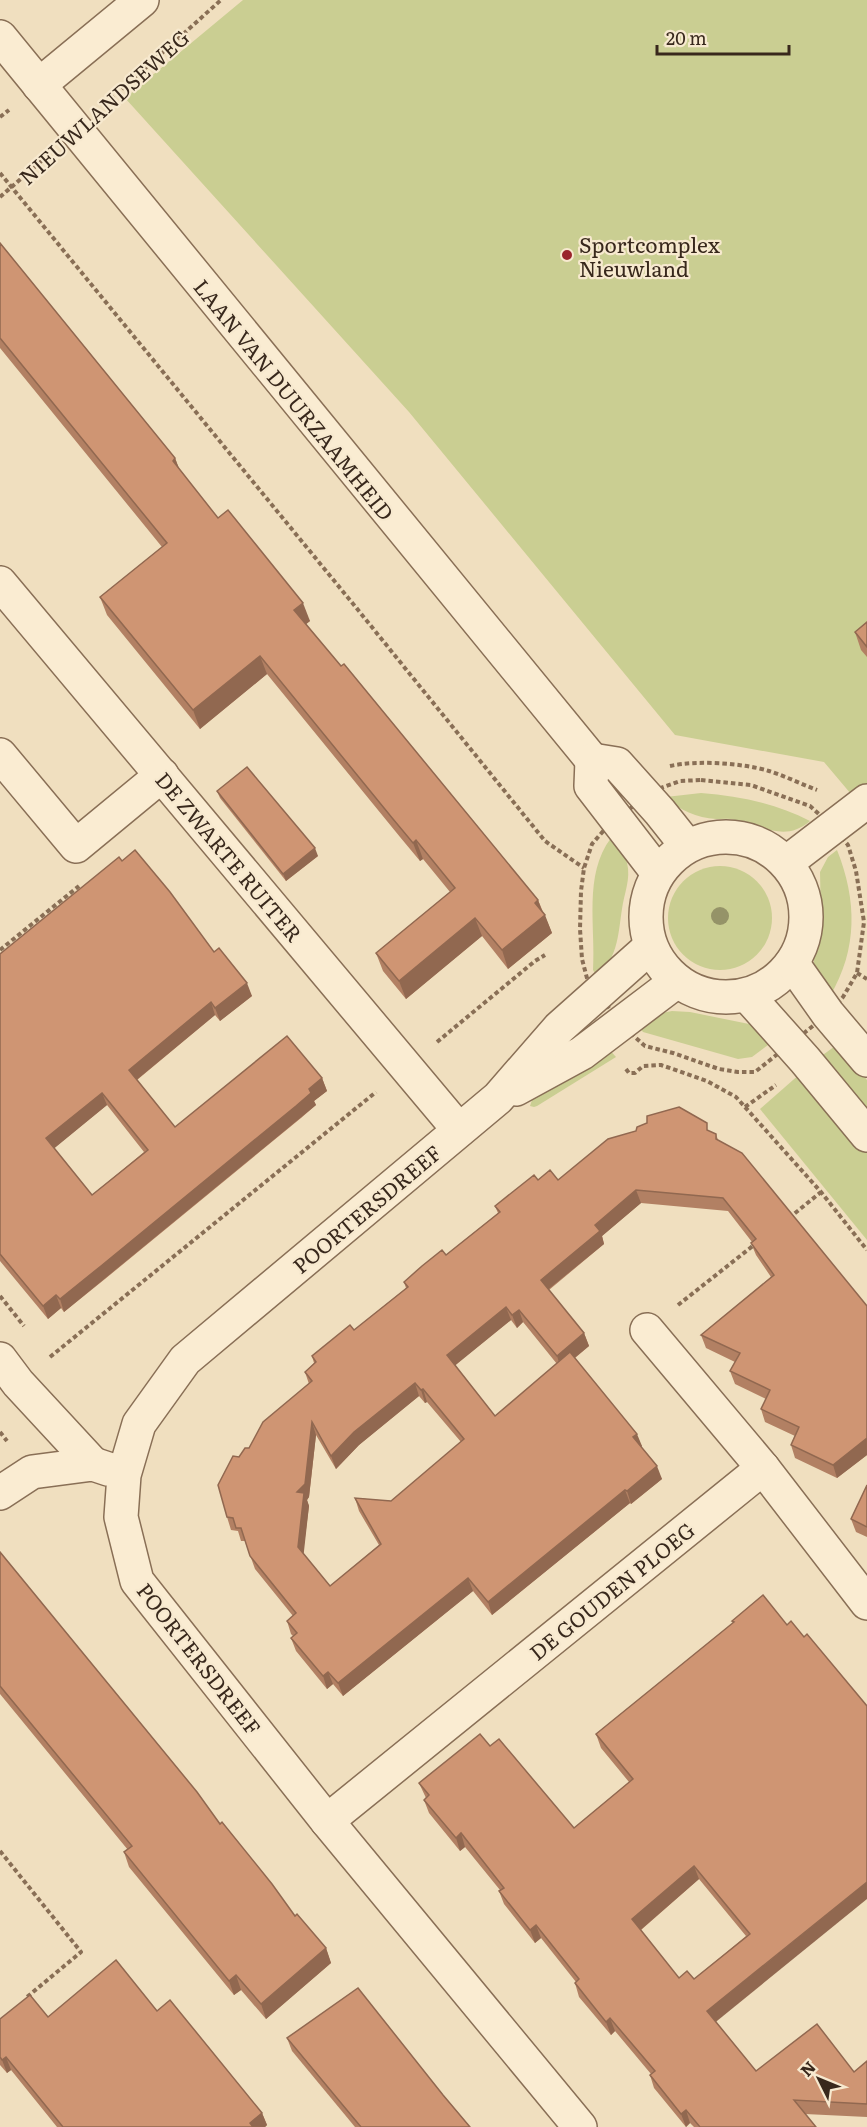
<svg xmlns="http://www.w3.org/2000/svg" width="867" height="2127" viewBox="0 0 867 2127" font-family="Literata,serif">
	<rect width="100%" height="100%" fill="#f0dfbf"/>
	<g fill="#cace92">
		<path d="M243,0H867V813L824,762L675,735L409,412L125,98Z"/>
		<path d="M701,793C739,796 775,803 810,821C785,843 761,825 735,820C729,818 722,819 716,819C697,818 679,810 666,797Z"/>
		<path d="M611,838C616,844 622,850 625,857C632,873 626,888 623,903C618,929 620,959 596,975L593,970C596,927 583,875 611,838Z"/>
		<path d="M837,850C857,900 858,949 830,996L814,967V957L816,941L821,919L820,872L828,857Z"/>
		<circle cx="720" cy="918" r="52"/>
		<path d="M672,1011L690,1012L749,1024L757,1028L772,1042L752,1057L738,1059L643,1032L638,1026L662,1013Z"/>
		<path d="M838,1044L867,1080V1114L820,1057Z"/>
		<path d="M607,1047L616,1057L537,1106L534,1107L530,1106L532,1100Z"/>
		<path d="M801,1073L867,1152V1240L760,1109Z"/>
	</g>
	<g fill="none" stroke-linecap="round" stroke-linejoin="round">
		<defs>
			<g id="minor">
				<path d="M0,37L592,760"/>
				<path d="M39,85L142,0"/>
				<path d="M0,583L459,1130"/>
				<path d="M0,755L76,846L162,775"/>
				<circle cx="726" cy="917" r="80"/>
				<path d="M786,863L867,801"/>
				<path d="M658,873L591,786L592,760L617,764L660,812L687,846"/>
				<path d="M792,963L828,1014L867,1060"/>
				<path d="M747,995L805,1060L867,1135"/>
				<path d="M516,1089L582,1053L677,981"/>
				<path d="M647,1330L763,1468"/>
				<path d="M0,1359L18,1383L93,1464"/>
				<path d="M0,1493L32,1472L93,1464L108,1469"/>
				<path d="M327,1821L763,1468L867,1603"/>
				<path d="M580,2127L327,1821L137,1581L121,1517L124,1475L139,1424L185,1360L498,1098L559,1028L650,947"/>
			</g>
		</defs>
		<use href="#minor" stroke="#896f56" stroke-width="36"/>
		<g stroke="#896f56" stroke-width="4" stroke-dasharray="4.5 3" stroke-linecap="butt">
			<path d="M105,104L221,0"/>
			<path d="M0,117L9,110"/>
			<path d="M0,173L354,605L545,841L584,868"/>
			<path d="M0,197L46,157"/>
			<path d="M670,766C697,760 742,763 769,771C785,776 801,784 817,790"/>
			<path d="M701,780L751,785L810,806L833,827L848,845L856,871L864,922L857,973L843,997L828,1014L755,1072H738L719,1069L673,1053L645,1046L625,1028L598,994L589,986L582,959L580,929L581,891L584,868L592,844L605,829L637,803L658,789L680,781Z"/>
			<path d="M0,950L79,886"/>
			<path d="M857,973L867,979"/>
			<path d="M437,1042L535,961L545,955"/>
			<path d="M626,1069L629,1073H635L643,1066L661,1065L707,1081L736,1097L821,1192L867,1250"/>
			<path d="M745,1107L776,1085"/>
			<path d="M789,1218L821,1192"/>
			<path d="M0,1296L24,1326"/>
			<path d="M678,1305L754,1245"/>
			<path d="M50,1357L376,1092"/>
			<path d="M0,1432L7,1441"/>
			<path d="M0,1851L81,1952L27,1997"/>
		</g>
		<use href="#minor" stroke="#faecd2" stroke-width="33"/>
	</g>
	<circle fill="#959368" cx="720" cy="916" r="9"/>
	<g fill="#b28063" fill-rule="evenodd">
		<path d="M0,243L175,458L179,469L218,518L310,621L306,624L538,900L552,933L508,969L482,936L406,999L383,971L376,953L450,892L423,859L420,861L400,837L267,674L200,729L107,615L100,597L162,547L0,348Z"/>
		<path d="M867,622V657L861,650L855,632Z"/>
		<path d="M217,791L318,856L286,881L220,798Z"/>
		<path d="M122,861L214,952L252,996L220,1021L215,1015L137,1080L175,1127L322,1078L327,1091L314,1101L316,1105L301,1118L105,1279L64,1312L61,1308L48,1319L0,1261V954ZM107,1105L144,1152L92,1195L54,1148Z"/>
		<path d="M711,1132L716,1134L718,1140L867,1306V1455L837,1478L795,1458L791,1445L795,1436L765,1422L761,1409L766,1399L735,1384L730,1371L735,1362L706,1348L701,1335L771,1277L756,1255L751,1243L752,1242L728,1211L641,1203L602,1236L604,1244L549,1290L584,1333L589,1346L575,1358L642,1446L641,1447L662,1479L631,1504L630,1503L492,1615L473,1591L343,1696L333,1684L327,1689L296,1651L291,1638L293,1636L291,1634L287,1621L293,1616L255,1569L245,1541H241L238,1531L231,1530L227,1517L239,1457L249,1448L309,1384L305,1372L314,1363L312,1356L354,1330L406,1288L404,1282L446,1255L498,1213L495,1206L538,1180H558ZM511,1320L517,1328L523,1322L557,1364L495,1416L455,1365ZM419,1396L425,1403L427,1402L461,1442L391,1501L355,1498L359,1511L379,1545L330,1586L303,1553L309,1506L307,1500L309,1497L316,1435L336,1469L359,1445Z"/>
		<path d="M867,1485V1537L856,1532L851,1519Z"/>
		<path d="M0,1552L295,1916L326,1948L331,1963L266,2019L241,1990L234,1995L129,1867L124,1852L128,1850L0,1694Z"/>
		<path d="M732,1621L787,1625L804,1637L867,1706L716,2022L756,2071L854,2072L867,2061V2117L805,2114L816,2127H694L690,2123L686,2127L654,2088L650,2075L651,2074L615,2031L611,2035L579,1997L575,1983L576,1982L541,1938L535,1943L504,1904L499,1891L500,1890L465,1847L460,1851L429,1813L424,1800L426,1798L419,1783L490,1746L574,1828L629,1782L601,1748L596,1734L733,1623ZM699,1879L746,1936L694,1979L679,1978L641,1930Z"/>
		<path d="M157,2011L262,2113L267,2125L265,2127H57L11,2070L7,2073L0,2065V2019L48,2017Z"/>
		<path d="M287,2038L443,2095L470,2127H355L292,2051Z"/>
	</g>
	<g fill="#916850">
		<path d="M175,458L182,476L173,461Z"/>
		<path d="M303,603L310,621L300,629L294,610Z"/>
		<path d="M260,656L267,674L200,729L193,710Z"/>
		<path d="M416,840L423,859L420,861L413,843Z"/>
		<path d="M315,848L318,856L286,881L283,874Z"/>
		<path d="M538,900L544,916L545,915L552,933L508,969L502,950L535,903Z"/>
		<path d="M475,918L482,936L406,999L399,981Z"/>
		<path d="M247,983L252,996L220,1021L215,1008Z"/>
		<path d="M211,1002L215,1015L134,1082L129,1070Z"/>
		<path d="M322,1078L327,1091L314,1101L316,1105L64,1312L60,1299Z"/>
		<path d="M102,1093L107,1105L51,1151L46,1138Z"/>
		<path d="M636,1190L641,1203L602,1236L604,1244L545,1292L541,1280L595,1225Z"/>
		<path d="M56,1295L61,1308L48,1319L43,1306Z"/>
		<path d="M506,1307L511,1320L452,1368L447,1355Z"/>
		<path d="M519,1310L523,1322L517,1328L512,1315Z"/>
		<path d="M584,1333L589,1346L561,1369L557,1356Z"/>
		<path d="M415,1383L419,1396L359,1445L336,1469L331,1456L354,1432Z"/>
		<path d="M423,1389L427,1402L425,1403L421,1390Z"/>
		<path d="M312,1422L316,1435L309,1497L307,1500L309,1506L303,1560L298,1547L297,1492Z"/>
		<path d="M637,1434L642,1446L638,1450L633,1437Z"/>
		<path d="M867,1438V1455L837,1478L833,1465Z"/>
		<path d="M657,1466L662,1479L631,1504L627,1491Z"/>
		<path d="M625,1490L630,1503L492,1615L488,1602Z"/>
		<path d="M468,1578L473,1591L343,1696L338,1683Z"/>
		<path d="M328,1672L333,1684L327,1689L323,1676Z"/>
		<path d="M461,1833L465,1847L460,1851L456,1838Z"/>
		<path d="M694,1866L699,1879L637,1933L632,1919Z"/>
		<path d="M867,1882V1899L712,2025L707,2011Z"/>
		<path d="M536,1925L541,1938L535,1943L530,1930Z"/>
		<path d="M326,1948L331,1963L266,2019L261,2004Z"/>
		<path d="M236,1975L241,1990L234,1995L229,1981Z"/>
		<path d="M610,2018L615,2031L611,2035L606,2022Z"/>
		<path d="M6,2057L11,2070L7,2073L2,2060Z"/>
		<path d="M686,2110L690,2123L686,2127L681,2114Z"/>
		<path d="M262,2113L267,2125L265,2127H252L250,2123Z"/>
	</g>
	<g fill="#cf9573" stroke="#916850" stroke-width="1.5" fill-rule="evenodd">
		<path d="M0,243L175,458L173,461L218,518L228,510L303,603L294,610L341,666L344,664L538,900L535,903L545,915L502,950L475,918L399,981L376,953L455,888L416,840L413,843L393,819L260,656L193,710L100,597L167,543L0,338Z"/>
		<path d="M867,622V647L855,632Z"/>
		<path d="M247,767L315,848L283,874L217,791Z"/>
		<path d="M135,850L170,892L214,952L219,948L247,983L215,1008L211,1002L129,1070L175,1127L287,1036L322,1078L309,1089L311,1093L296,1106L101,1266L60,1299L56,1295L43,1306L0,1254V954L119,857L122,861ZM102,1093L148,1150L92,1195L46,1138Z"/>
		<path d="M679,1107L707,1123V1130L716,1134V1139L742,1153L867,1306V1438L833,1465L791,1445L799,1427L761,1409L770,1390L730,1371L740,1353L701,1335L774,1275L751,1243L756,1239L723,1198L636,1190L595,1225L600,1231L541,1280L584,1333L557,1356L519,1310L512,1315L506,1307L447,1355L495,1416L570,1352L637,1434L633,1437L657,1466L627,1491L625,1490L488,1602L468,1578L338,1683L328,1672L323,1676L291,1638L297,1633L287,1621L296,1613L250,1556L241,1528H236L233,1518L227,1517L218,1485L233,1456L239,1457L245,1448H249L263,1422L312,1381L305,1372L316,1362L312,1356L350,1325L354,1330L408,1287L404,1282L422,1266L442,1250L446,1255L500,1212L495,1206L534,1175L538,1180L550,1170L558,1180L608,1139L636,1131L637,1127L647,1123V1116ZM415,1383L421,1390L423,1389L464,1439L391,1501L355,1498L381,1544L330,1586L298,1547L304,1493L297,1492L305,1484L312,1422L331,1456L354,1432Z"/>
		<path d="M867,1485V1527L851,1519Z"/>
		<path d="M0,1552L197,1792L220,1824L222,1822L272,1884L295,1916L297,1914L326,1948L261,2004L236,1975L229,1981L124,1852L132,1846L0,1686Z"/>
		<path d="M763,1595L787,1625L791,1621L804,1637L807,1634L867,1706V1882L707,2011L756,2071L817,2024L854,2072L867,2061V2104L794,2100L816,2127H700L686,2110L681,2114L650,2075L655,2071L610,2018L606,2022L590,2002L575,1983L579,1979L536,1925L530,1930L499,1891L504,1888L461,1833L456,1838L424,1800L429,1795L419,1783L480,1734L490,1746L499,1739L574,1828L633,1779L596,1734L734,1622L732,1621ZM694,1866L750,1934L694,1979L687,1971L679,1978L632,1919Z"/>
		<path d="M116,1960L157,2011L170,2000L262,2113L250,2123L253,2127H63L6,2057L2,2060L0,2057V2019L30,1995L48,2017Z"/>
		<path d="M358,1988L443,2095L470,2127H361L287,2038Z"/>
	</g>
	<circle fill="#9a242b" stroke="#f7e9cf" stroke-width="2" cx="567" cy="255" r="6"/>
	<g text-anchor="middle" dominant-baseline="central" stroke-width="4.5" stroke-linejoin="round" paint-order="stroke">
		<g font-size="21" fill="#38281c" stroke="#f7e9cf">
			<text transform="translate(103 106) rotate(-42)">NIEUWLANDSEWEG</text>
			<text transform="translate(295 399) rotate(51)">LAAN VAN DUURZAAMHEID</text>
			<text transform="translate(230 856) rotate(50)">DE ZWARTE RUITER</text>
			<text transform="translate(366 1208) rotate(-40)">POORTERSDREEF</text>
			<text transform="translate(611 1590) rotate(-39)">DE GOUDEN PLOEG</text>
			<text transform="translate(200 1658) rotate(52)">POORTERSDREEF</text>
		</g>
		<g font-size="21" fill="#38281c" stroke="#f7e9cf" text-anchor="start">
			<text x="579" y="243">Sportcomplex<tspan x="579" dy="24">Nieuwland</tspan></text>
		</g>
	</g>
	<g transform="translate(819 2079) rotate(313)" stroke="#f7e9cf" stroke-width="4.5" paint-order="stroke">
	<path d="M0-4.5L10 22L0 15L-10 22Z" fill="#38281c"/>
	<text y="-9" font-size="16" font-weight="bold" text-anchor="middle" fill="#38281c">N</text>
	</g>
	<path d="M657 45v9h132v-9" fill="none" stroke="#38281c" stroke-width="3"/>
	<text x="666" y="45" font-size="18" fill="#38281c" stroke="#f7e9cf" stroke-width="4.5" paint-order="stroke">20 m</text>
</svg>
